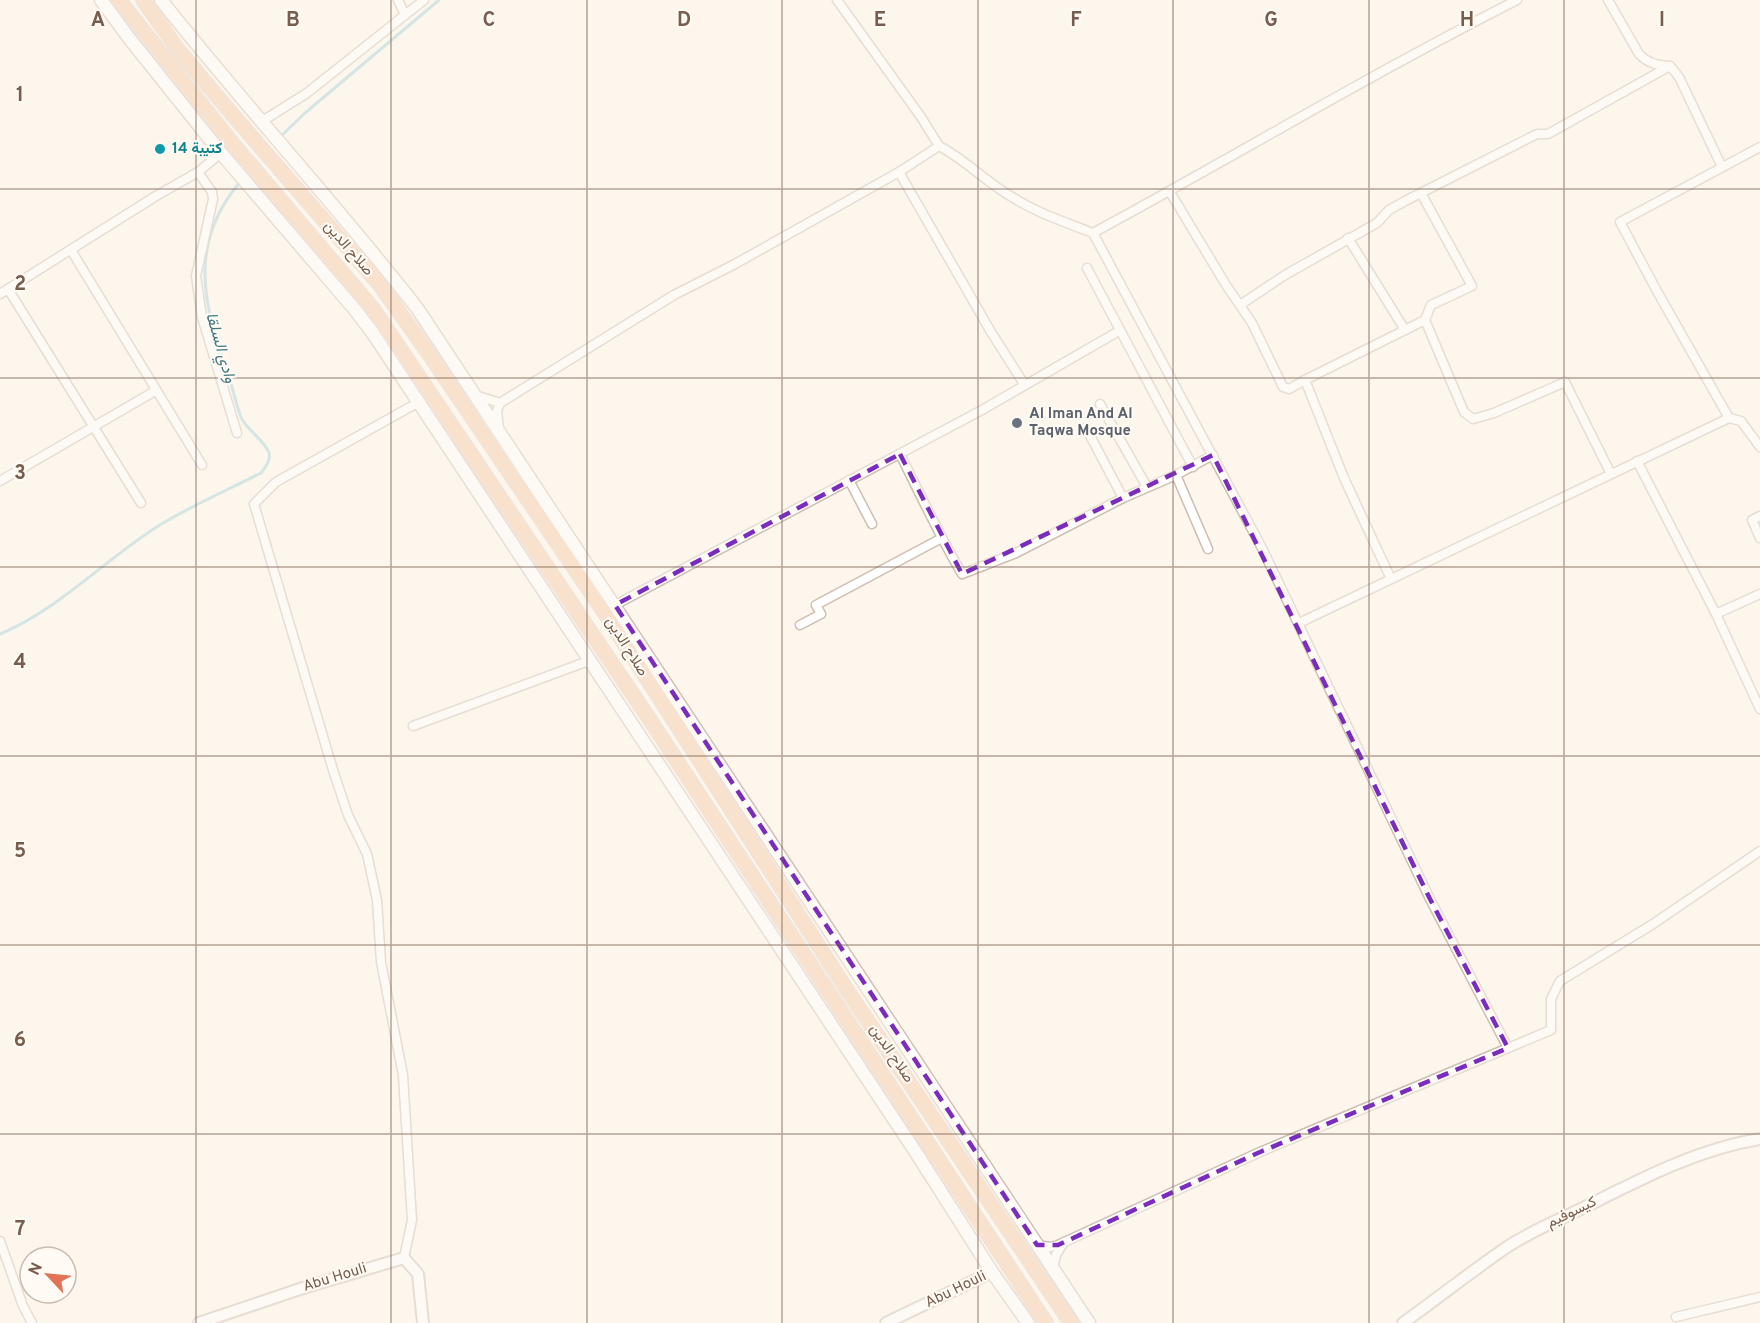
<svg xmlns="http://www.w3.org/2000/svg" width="1760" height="1323" viewBox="0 0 1760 1323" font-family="Overpass,Vazirmatn,sans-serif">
	<rect width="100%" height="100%" fill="#fcf6ec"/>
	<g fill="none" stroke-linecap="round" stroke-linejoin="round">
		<g stroke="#a7d1d8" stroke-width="3">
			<path d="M279,138L305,113L439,0"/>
			<path d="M0,634C56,611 104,561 155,528C188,507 226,491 261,473C266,467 271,460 269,453C264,439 246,430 241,417C236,405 234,391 229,378C204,306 186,244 241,181"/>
		</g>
		<defs>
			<g id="minor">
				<path d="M837,0L921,117L939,146"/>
				<path d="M1608,0L1639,54C1649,64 1657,65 1670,66L1679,77L1722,167"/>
				<path d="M405,15L424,0"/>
				<path d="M261,122L307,93L405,15L398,0"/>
				<path d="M198,172L212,192L213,199L196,276L202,317L237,433"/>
				<path d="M899,172L991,332L1024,384"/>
				<path d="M1170,192L1226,285L1252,323L1283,387L1289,389L1305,380L1344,478L1391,579"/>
				<path d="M1093,233L1262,548L1430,899L1508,1048"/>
				<path d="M1348,238L1405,330"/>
				<path d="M71,250L202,465"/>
				<path d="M1087,268L1193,467"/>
				<path d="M8,289L141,503"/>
				<path d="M0,294L156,196L198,172L221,153"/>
				<path d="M1240,305L1285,275L1377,223L1389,210L1407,200L1537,134H1548L1670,66"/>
				<path d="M1425,320L1464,412L1473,419L1494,413L1565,382L1611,474"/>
				<path d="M1305,380L1425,320L1431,305L1472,286L1421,193"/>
				<path d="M475,395L500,403L674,295L735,264L899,172L939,146C966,160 986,182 1012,197C1037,213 1065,222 1093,233C1235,156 1373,73 1517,0"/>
				<path d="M1100,404L1147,487"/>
				<path d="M1729,418L1658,293L1620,222L1760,147"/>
				<path d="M1086,428L1123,498"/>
				<path d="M499,429L497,411L500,403"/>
				<path d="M900,454C920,494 939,535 962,574L1016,553L1123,498L1176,475L1213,455"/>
				<path d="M1637,461L1716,614L1760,709"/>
				<path d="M1176,475L1208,549"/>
				<path d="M849,480L872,524"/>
				<path d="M0,481L155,391"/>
				<path d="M1760,516L1752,520L1760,538"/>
				<path d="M615,605L982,410L1119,331"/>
				<path d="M1716,614L1760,594"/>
				<path d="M1299,623L1729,418L1741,421L1760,447"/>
				<path d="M800,625L821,614L816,605L940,539"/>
				<path d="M413,726L591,660"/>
				<path d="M0,1241L23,1306L32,1323"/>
				<path d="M1037,1245L1050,1247L1058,1245L1260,1152L1551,1030V999L1560,981L1653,924L1760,851"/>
				<path d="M404,1258L412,1220L403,1075L381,962L377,900L367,854L348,815L333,770L254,504L276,482L419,402"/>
				<path d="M1053,1269L1056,1255L1064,1242"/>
				<path d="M1676,1317L1760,1297"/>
			</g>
			<g id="tertiary">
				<path d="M199,1323L303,1288L404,1258L418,1274L423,1323"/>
				<path d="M886,1323L992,1272"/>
				<path d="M1403,1323C1438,1298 1472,1271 1507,1247C1531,1231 1559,1220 1585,1207C1641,1179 1698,1149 1760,1139"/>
			</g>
			<g id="secondary">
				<path d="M101,0L129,38L221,153L356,311L372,332L917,1154L992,1272L1028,1323"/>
				<path d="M161,0C244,105 335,203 417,308L1089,1323"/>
			</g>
			<g id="trunk">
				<path d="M119,0L233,144L374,310L650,720L1046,1323"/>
				<path d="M143,0L179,51L232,114L380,285L427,351L606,615L847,990L1071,1323"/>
			</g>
		</defs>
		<use href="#minor" stroke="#cfbeb1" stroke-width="11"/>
		<use href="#tertiary" stroke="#cfbeb1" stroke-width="14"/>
		<use href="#secondary" stroke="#d5c0b1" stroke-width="15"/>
		<use href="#trunk" stroke="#d9d2cd" stroke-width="16"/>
		<use href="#minor" stroke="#fff" stroke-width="8"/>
		<use href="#tertiary" stroke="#fff" stroke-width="10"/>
		<use href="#secondary" stroke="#fff" stroke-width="12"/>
		<use href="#trunk" stroke="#f6c9a7" stroke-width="14"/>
	</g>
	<path d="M0 0H1760V1323H0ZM900,454L962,574L1213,455L1430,899L1508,1048L1260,1152L1058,1245H1037L615,605Z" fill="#fcf6ec" fill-opacity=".55" fill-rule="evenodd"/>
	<path fill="none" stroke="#7b2cbf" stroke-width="4.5" stroke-dasharray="12 8" stroke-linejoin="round" d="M900,454L962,574L1213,455L1430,899L1508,1048L1260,1152L1058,1245H1037L615,605Z"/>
	<path fill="none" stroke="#785d4e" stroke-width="1.5" stroke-opacity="0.55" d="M196,0V1323M391,0V1323M587,0V1323M782,0V1323M978,0V1323M1173,0V1323M1369,0V1323M1564,0V1323M0,189H1760M0,378H1760M0,567H1760M0,756H1760M0,945H1760M0,1134H1760"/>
	<circle fill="#0f9aa8" stroke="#fffaf3" stroke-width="2" cx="160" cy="149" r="6"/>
	<circle fill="#6b7280" stroke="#fffaf3" stroke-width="2" cx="1017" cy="423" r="6"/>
	<g text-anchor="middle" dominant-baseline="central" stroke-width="4.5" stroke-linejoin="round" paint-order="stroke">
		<g font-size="15" font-weight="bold" fill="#0d838f" stroke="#fffaf3" text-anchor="start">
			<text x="172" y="149">كتيبة 14</text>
		</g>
		<g font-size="15" fill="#785d4e" stroke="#fffaf3">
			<text transform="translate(348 249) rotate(49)">صلاح الدين</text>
			<text transform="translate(626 647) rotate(58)">صلاح الدين</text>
			<text transform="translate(891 1054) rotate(56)">صلاح الدين</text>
			<text transform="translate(1572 1213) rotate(-26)">كيسوفيم</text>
			<text transform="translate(335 1278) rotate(-17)">Abu Houli</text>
			<text transform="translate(956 1290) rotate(-26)">Abu Houli</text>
		</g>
		<g font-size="15" font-weight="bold" fill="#5b616d" stroke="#fffaf3" text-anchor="start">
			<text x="1029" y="414">Al Iman And Al<tspan x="1029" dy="17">Taqwa Mosque</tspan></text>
		</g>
		<g font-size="16" font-style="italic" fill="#457a83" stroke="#fffaf3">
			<text transform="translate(220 348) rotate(74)">وادي السلقا</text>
		</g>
	</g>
	<g font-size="20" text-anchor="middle" font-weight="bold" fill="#785d4e" stroke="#fffaf3" stroke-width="4.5" stroke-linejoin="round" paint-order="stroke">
		<text x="98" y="26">A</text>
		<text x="293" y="26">B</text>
		<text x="489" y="26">C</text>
		<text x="684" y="26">D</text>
		<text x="880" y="26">E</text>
		<text x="1076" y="26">F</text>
		<text x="1271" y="26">G</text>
		<text x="1467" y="26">H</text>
		<text x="1662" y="26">I</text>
		<text x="20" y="101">1</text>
		<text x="20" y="290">2</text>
		<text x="20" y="479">3</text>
		<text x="20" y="668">4</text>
		<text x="20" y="857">5</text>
		<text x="20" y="1046">6</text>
		<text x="20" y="1235">7</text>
	</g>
	<g transform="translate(48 1275) rotate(296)"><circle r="28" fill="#fffaf3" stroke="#c9bbb1" stroke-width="1.5"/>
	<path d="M0-4.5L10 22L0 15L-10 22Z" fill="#e27356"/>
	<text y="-9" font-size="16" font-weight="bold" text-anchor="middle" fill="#785d4e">N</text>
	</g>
</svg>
